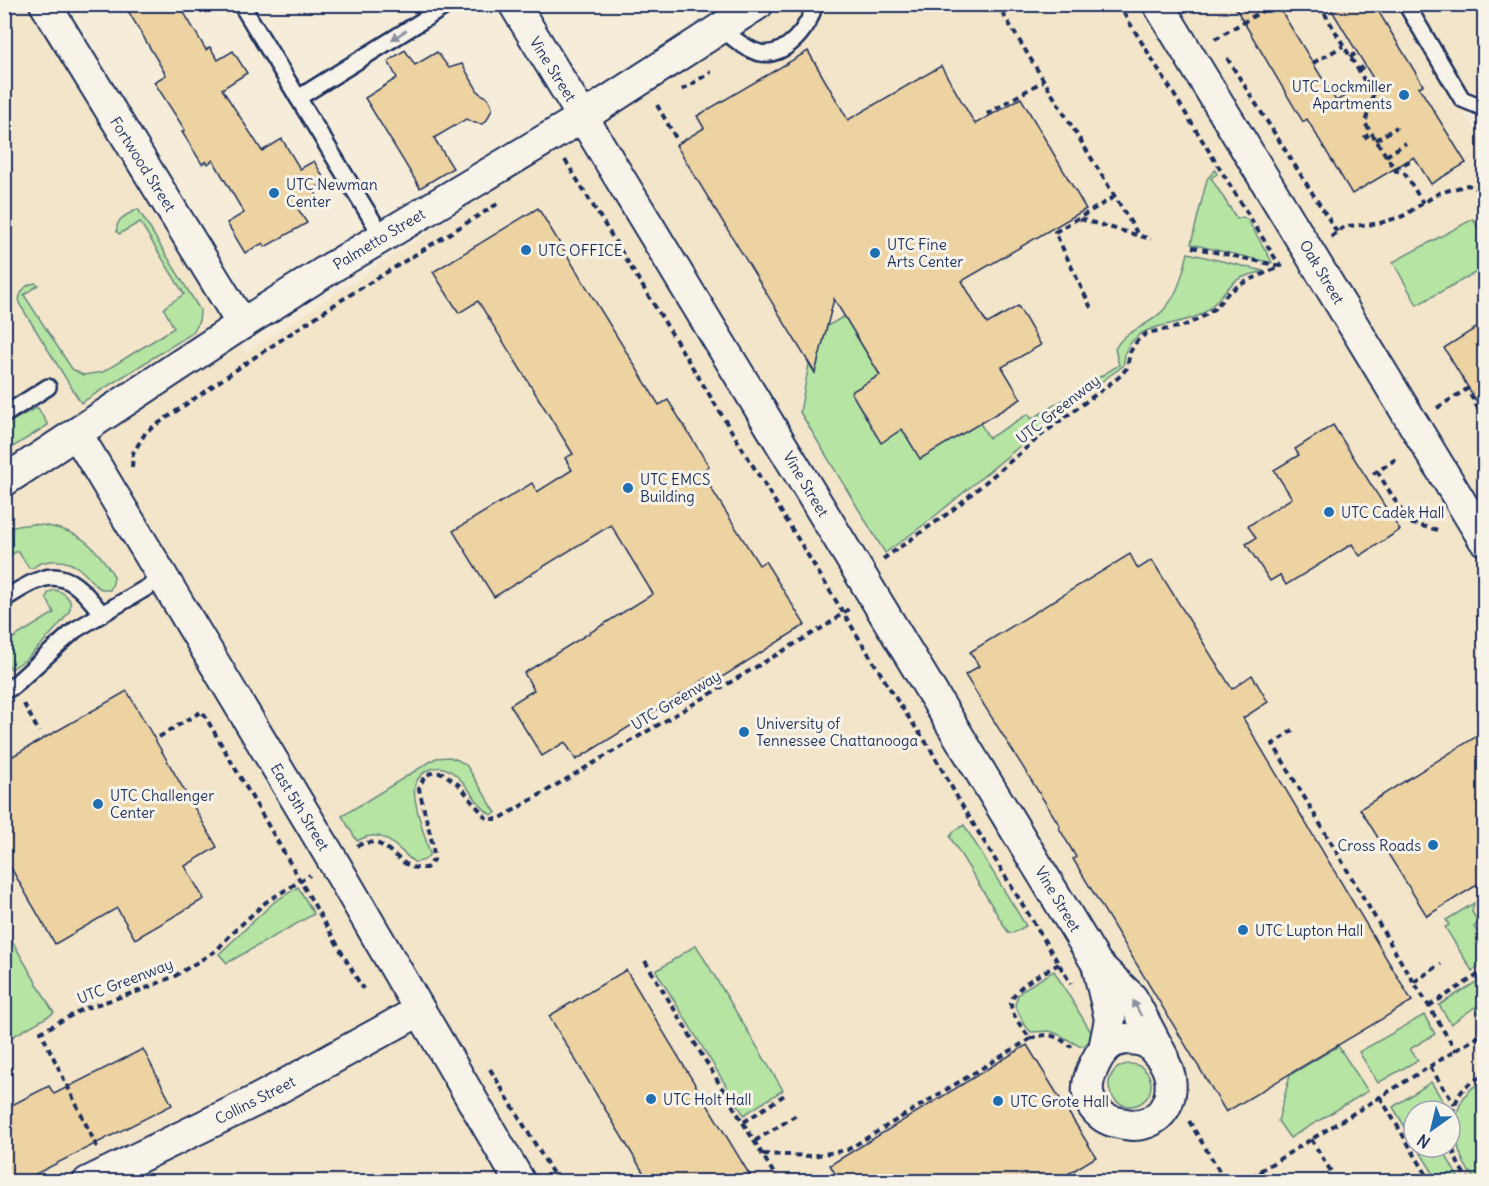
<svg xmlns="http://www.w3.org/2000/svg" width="1489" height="1186" viewBox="0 0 1489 1186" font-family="Delius,sans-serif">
	<rect width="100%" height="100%" fill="#f5edda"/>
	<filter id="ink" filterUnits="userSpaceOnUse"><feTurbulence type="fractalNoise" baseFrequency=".0167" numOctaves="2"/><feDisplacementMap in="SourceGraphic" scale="12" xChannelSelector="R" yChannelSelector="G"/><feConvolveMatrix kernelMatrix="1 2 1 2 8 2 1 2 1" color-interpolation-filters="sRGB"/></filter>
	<g filter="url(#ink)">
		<path fill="#f3e5c9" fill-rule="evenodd" d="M5,5H28L245,353L773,5H1484V101L1464,114L1484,142V1181L5,1182ZM1414,1111H1450V1147H1414Z"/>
		<g fill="#b6e4a3" stroke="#688a80" stroke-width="1.5">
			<path d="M1215,170L1217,174L1211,178L1237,219L1243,217L1248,220L1272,262L1271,263L1191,244L1207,179Z"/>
			<path d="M138,209L200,310C200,321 198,326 191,334L81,403L19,303C19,293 25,284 35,283L38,285L24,295L72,369L83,375L103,372L174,328L164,309L166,306L184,294L140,222L119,234L117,232C115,218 127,215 138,209Z"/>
			<path d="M1473,219L1484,239V268L1417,305L1393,262Z"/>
			<path d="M1188,253L1264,271C1255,274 1245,275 1237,280C1223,289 1216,307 1200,315C1182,324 1154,324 1139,335C1134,339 1127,346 1125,353C1124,358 1125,361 1123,366L1073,402L929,521L885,553L800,412L809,364L818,359L827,326L845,316L880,375L882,442L902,429L980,423L989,438L1028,414L1032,419L1119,365L1115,349C1123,334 1133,332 1147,323C1175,307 1181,282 1188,253Z"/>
			<path d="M36,408H38L48,425L5,452L10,422Z"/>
			<path d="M33,524C75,528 93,541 114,576L113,583L110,590C96,591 92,580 83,572C74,563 62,560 51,561C43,562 38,563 33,568H29L18,551L5,558V530L17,526Z"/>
			<path d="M54,590C63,591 73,599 70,609C67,619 35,651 26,659C21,663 16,666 11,669L5,660V643L54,613L46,597L49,592Z"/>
			<path d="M449,757L458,760L467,766L496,813L491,815C475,804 469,784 453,773C447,768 439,766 431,769C424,771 417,778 415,785C411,798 426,839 430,854C426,861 421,862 414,862C402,853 388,834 371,836C367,836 361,839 357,841L342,816L436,758Z"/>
			<path d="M964,825L1026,926L1013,933L1008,932L950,837L954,831Z"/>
			<path d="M298,887L314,914L227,963L219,954L274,902Z"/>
			<path d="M1474,903L1472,912L1479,923L1474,927L1484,943V964L1472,971L1445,927L1449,925L1446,920Z"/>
			<path d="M5,929L54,1013L5,1041H4Z"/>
			<path d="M696,945L783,1090L744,1115L656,971Z"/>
			<path d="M1054,971L1091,1032V1039L1084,1046H1079L1058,1034L1049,1031L1031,1032L1024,1024L1015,1005L1018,995L1024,989Z"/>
			<path d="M1484,977V1018L1483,1019L1475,1007L1451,1024L1439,1005Z"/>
			<path d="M1424,1015L1435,1034L1410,1049L1418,1060L1378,1083L1359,1052Z"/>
			<path d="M1338,1046L1368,1091L1290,1138L1278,1121L1290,1075Z"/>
			<circle cx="1130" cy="1085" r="21"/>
			<path d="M1484,1081V1181H1477C1451,1156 1444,1097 1484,1081Z"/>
			<path d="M1431,1082L1448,1109L1447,1111H1414V1142L1393,1107Z"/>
			<path d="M1417,1147H1444L1448,1159L1460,1181H1438Z"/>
		</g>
		<g fill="#edd3a2" stroke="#1b2f5e" stroke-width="1.5">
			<path d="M124,4H179L206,50L210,47L218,60L233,51L247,73L222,89L262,151L282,139L300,169L314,161L326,182L313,189L318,197L298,209L307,223L265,247L263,243L245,253L227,223L244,213L213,160L208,164L206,161L202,164L182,132L185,130L154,82L166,75Z"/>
			<path d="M1233,4H1277L1336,101L1374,80L1328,4H1374L1423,85L1419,87L1466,163L1431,184L1414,157L1352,194L1307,119L1303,122Z"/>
			<path d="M405,50L415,65L437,52L449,68L462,64L479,93L487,97L491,103L492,109L487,120L482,124L475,123L466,119L434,138L453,168L420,188L365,98L397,78L388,61Z"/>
			<path d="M808,51L848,120L941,66L975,124L1021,98L1086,209L962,281L987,324L1018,306L1041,345L1002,367L1021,399L920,459L902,429L881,443L851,392L880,375L834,299L815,373L676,145L704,128L697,116Z"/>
			<path d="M538,208L659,405L668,400L709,466L701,472L759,565L765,561L805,625L711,684L707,678L576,760L565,742L542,756L510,705L534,690L524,673L653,594L611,525L494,597L453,531L532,483L537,492L572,470L565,458L573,454L478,301L459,313L433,272Z"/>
			<path d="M1485,322V415L1444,348Z"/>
			<path d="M1333,425L1400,530L1360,556L1352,544L1286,585L1280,575L1270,581L1246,544L1256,538L1248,526L1292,498L1274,470L1299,455L1295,449Z"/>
			<path d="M1130,554L1138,569L1152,560L1232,689L1252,675L1268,702L1243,718L1412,1001L1226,1112L1073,859L1076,857L1059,828L1060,826L965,675L979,666L970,652Z"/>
			<path d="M127,691L217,847L185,866L204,899L135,939L117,908L55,944L4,856V761Z"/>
			<path d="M1485,731V880L1427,916L1360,809Z"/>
			<path d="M626,970L754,1182H649L549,1016Z"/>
			<path d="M1027,1045L1096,1157L1055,1182H840L830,1165Z"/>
			<path d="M143,1049L172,1105L20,1182H4V1109L49,1086L54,1094Z"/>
		</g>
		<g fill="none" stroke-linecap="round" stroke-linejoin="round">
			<defs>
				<g id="lane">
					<path d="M241,4L382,236"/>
					<path d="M1406,4L1462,99L1484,108"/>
					<path d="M721,28C733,38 745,49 760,53C785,58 811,27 814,4"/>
					<path d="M298,98L449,4"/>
					<path d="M4,415L48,387"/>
					<path d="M4,599C16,592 28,583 42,579C69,570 87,595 102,614"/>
					<path d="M4,691L12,687L75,630L163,578"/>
				</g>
				<g id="street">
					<path d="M45,4L242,324"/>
					<path d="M514,4L1097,964L1110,1019L1104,1049"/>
					<path d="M1158,4L1484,540"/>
					<path d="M77,434L333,861L520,1182"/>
					<path d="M4,481L242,324L334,266L583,117L758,4"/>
					<path d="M1098,965L1132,998L1163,1057"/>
					<path d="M1125,1039C1132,1039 1141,1040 1147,1043C1151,1045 1154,1050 1157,1053C1185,1081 1168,1132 1125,1124C1116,1122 1107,1121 1100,1114C1080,1097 1088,1075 1099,1056C1103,1051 1106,1046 1112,1043C1115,1041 1121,1040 1125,1039Z"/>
					<path d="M88,1182L253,1102L419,1011"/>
				</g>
			</defs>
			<use href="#lane" stroke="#1b2f5e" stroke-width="20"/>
			<use href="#street" stroke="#1b2f5e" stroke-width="34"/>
			<g stroke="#1b2f5e" stroke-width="4" stroke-dasharray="6 4.5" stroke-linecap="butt">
				<path d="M997,4L1139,236"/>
				<path d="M1118,4L1280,266"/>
				<path d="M1319,4L1373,95L1365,123L1396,171L1405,174L1423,203"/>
				<path d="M1215,39L1274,4"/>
				<path d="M1350,57L1357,53"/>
				<path d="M1227,58L1337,232"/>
				<path d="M1313,63L1343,46"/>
				<path d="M1358,70L1365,66"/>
				<path d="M1365,83L1373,79"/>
				<path d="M682,90L711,72"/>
				<path d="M657,105L677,140"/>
				<path d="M987,114L1043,81"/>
				<path d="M1364,138L1371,133"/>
				<path d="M1376,140L1397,127"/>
				<path d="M1386,156L1406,143"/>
				<path d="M565,160L900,705L930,748L960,802L1071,984"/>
				<path d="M1395,169L1415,158"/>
				<path d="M1080,219L1151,239"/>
				<path d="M1331,237L1345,226L1377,224L1403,216L1439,193L1468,185L1477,189L1484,199"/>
				<path d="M1192,247L1280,266"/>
				<path d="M1091,308L1055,232L1114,197"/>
				<path d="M1437,408L1467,389L1484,419"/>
				<path d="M132,467L133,453L146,432L249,361L340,301L499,203"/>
				<path d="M1377,471L1409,523L1438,530"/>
				<path d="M1373,474L1396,459"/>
				<path d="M883,559L950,512L1044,433L1119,377L1127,368L1130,352L1137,341L1147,333L1183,326L1199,319L1215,308L1228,293L1241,284L1283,265"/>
				<path d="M24,704L39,732"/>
				<path d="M1293,730L1273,744L1406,970L1419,990L1456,1051"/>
				<path d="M159,737L202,711L363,989"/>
				<path d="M357,846C385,832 393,863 416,868C419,868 422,868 426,868L434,860L433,846L419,789L424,777L431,773H443L459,785L487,819H499L827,625L850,608"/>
				<path d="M1484,910L1483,915L1484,918"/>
				<path d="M645,961L779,1182"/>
				<path d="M1059,964C1045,972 1010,987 1011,1006C1013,1018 1024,1029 1030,1039C1050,1031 1056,1036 1072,1047"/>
				<path d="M1414,982L1441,964"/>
				<path d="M1429,1006L1484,971"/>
				<path d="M1430,1067L1455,1105"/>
				<path d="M490,1069L558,1182"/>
				<path d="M1380,1097L1431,1182"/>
				<path d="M1189,1121L1226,1182"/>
				<path d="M744,1122L786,1094"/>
				<path d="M1311,1139L1332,1173"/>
				<path d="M755,1141L798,1114"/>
				<path d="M97,1147L41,1032L83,1009L139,991L175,976L217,950L231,934L266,902L310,875"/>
				<path d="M763,1154L812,1156L847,1150L1030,1039"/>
				<path d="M1260,1170L1267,1182"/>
				<path d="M1242,1182L1484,1033"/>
				<path d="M1471,1182C1453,1163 1447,1137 1453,1112C1455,1105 1457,1097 1462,1091C1468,1083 1476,1079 1484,1075"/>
			</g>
			<use href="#lane" stroke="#f7f3e8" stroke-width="15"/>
			<use href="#street" stroke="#f7f3e8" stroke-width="30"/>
		</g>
		<defs><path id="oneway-solid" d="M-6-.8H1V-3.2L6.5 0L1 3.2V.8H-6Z" transform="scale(1.5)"/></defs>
		<g fill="#8991a3">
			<use href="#oneway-solid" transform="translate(399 35) rotate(148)"/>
			<use href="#oneway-solid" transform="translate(1137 1008) rotate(-118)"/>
		</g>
	</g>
	<g fill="#1f6fb2" stroke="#f7f3e8" stroke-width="2">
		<circle cx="1404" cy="95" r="6"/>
		<circle cx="274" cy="193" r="6"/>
		<circle cx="526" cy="250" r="6"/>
		<circle cx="875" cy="253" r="6"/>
		<circle cx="628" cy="488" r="6"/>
		<circle cx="1329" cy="512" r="6"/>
		<circle cx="744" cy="732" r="6"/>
		<circle cx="98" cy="804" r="6"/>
		<circle cx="1433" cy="845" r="6"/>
		<circle cx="1243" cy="930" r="6"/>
		<circle cx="651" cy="1099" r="6"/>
		<circle cx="998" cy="1101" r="6"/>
	</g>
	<g text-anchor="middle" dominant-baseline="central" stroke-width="6" stroke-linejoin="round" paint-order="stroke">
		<g font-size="15" fill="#1b2f5e" stroke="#f7f3e8">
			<text transform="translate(553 69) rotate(58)">Vine Street</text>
			<text transform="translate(143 164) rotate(58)">Fortwood Street</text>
			<text transform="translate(379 239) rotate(-31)">Palmetto Street</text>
			<text transform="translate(1322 272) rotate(59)">Oak Street</text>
			<text transform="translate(1058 409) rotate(-38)">UTC Greenway</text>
			<text transform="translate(806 484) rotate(59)">Vine Street</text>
			<text transform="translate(676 700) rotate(-31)">UTC Greenway</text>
			<text transform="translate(300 807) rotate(59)">East 5th Street</text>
			<text transform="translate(1058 899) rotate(59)">Vine Street</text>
			<text transform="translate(125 981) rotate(-21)">UTC Greenway</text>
			<text transform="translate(255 1100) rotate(-27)">Collins Street</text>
		</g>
		<g font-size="15" fill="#1b2f5e" stroke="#f7f3e8" text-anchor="start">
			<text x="1392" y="86" text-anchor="end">UTC Lockmiller<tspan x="1392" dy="17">Apartments</tspan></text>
			<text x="286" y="184">UTC Newman<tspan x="286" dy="17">Center</tspan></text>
			<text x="887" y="244">UTC Fine<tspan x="887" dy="17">Arts Center</tspan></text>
			<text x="538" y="250">UTC OFFICE</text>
			<text x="640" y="479">UTC EMCS<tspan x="640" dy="17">Building</tspan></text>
			<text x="1341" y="512">UTC Cadek Hall</text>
			<text x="756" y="723">University of<tspan x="756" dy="17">Tennessee Chattanooga</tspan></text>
			<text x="110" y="795">UTC Challenger<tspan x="110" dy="17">Center</tspan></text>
			<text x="1421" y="845" text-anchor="end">Cross Roads</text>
			<text x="1255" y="930">UTC Lupton Hall</text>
			<text x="663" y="1099">UTC Holt Hall</text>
			<text x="1010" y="1101">UTC Grote Hall</text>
		</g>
	</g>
	<rect width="1489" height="1186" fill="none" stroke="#f7f3e8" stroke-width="24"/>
	<rect x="12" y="12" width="1465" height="1162" fill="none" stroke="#1b2f5e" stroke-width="2" filter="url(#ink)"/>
	<g transform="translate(1432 1129) rotate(214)"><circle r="28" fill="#f7f3e8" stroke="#9fa5b1" stroke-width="1.5"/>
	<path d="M0-4.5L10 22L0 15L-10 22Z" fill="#1f6fb2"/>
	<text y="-9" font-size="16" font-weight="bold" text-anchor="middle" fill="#1b2f5e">N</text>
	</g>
</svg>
